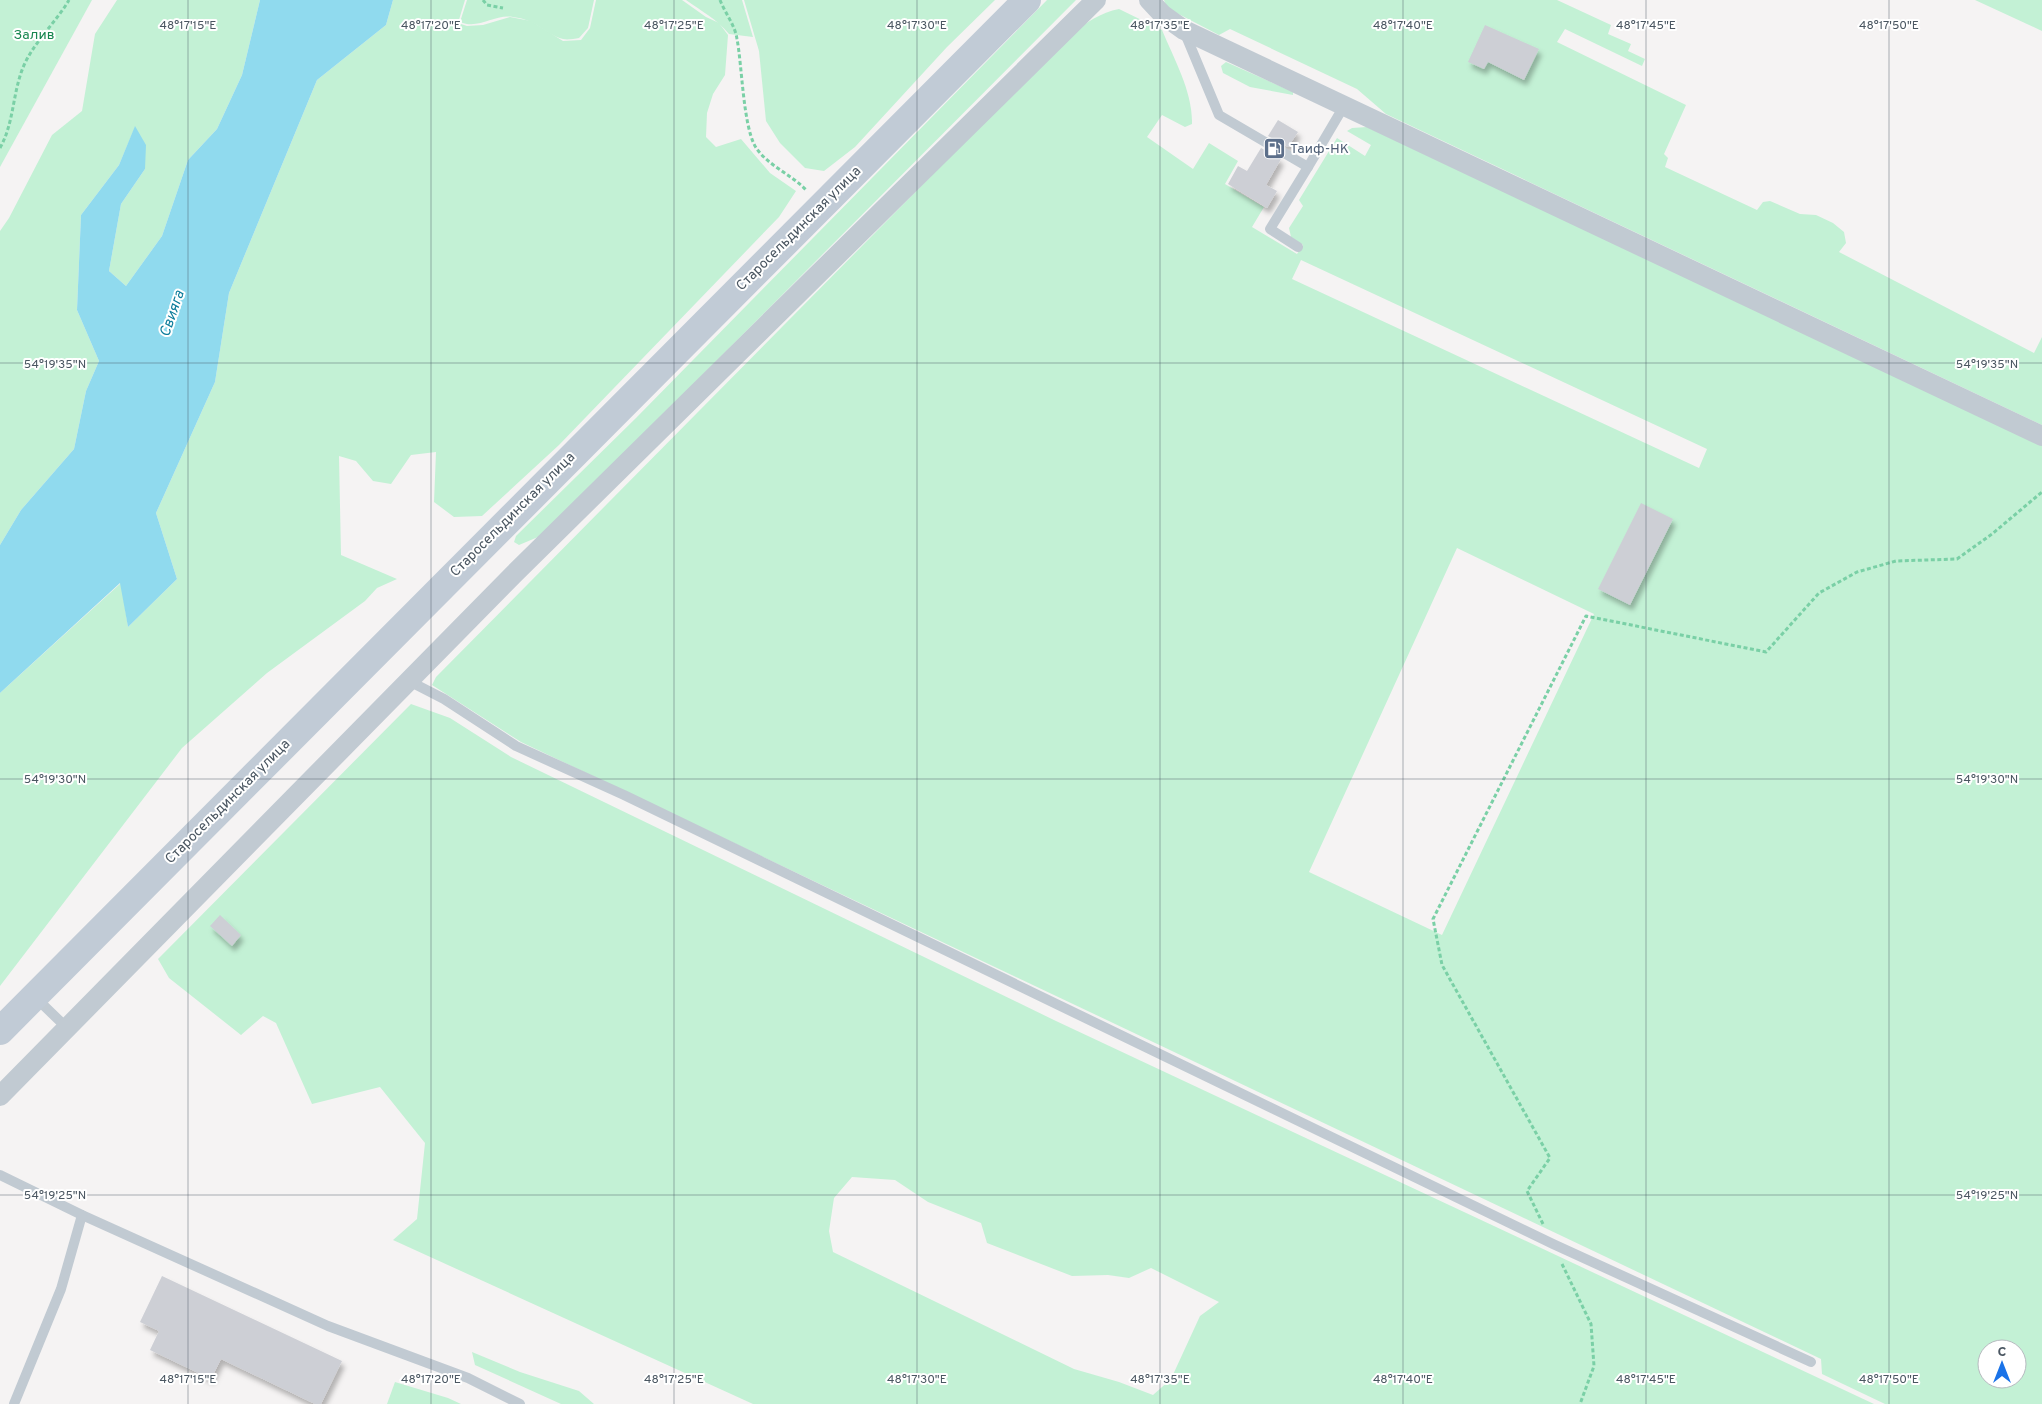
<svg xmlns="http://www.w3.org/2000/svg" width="2042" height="1404" viewBox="0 0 2042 1404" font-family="Overpass,sans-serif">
	<defs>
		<filter id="shadow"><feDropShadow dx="3" dy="5.5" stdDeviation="2.5" flood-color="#0004"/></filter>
	</defs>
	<rect width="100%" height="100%" fill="#f5f3f3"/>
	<g fill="#c3f1d5" fill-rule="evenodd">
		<path d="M0,0H92L0,167Z"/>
		<path d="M117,0H260L242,75L217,129L188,160L162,236L126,286L109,271L121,204L145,169L135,127L119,165L81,215L77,310L99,361L86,391L74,449L21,510L0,545V231L9,218L52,135L82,111L95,34Z"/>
		<path d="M393,0H465L458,23L467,26L483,25L510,17L531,21L563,41L581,40L590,28L596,0H682L706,17L719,23L728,35L725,75L713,94L707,113L706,137L716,147L741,139L770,173L796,191L779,217L559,445L482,516L454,517L434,502L436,452L411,455L391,484L373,481L356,461L339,456L341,555L397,579L377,588L365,601L267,673L182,748L0,986V693L121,583L128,627L177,579L156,513L215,382L229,293L317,80L386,25Z"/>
		<path d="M467,0H594L588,28L579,38C574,39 567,40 563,39C544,34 538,20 513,17C494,14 479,30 460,22Z"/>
		<path d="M686,0H742L753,37L729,34C717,19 701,11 686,0Z"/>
		<path d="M744,0H995L947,47L855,147L824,171L805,168L780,143L766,121L759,51Z"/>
		<path d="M1047,0H1076L566,512L538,537L519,545L514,542L516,536L636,418Z"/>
		<path d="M1164,0H1557L1611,25L1608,34L1631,44L1628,51L1645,59L1642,66L1565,29L1557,42L1686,105L1664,154L1668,158L1665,167L1757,210L1763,202L1770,201L1800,214L1816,215L1833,223L1844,232L1846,243L1839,252L2034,353L2042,337V425L1386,114L1357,89L1230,29L1219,35L1167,8Z"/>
		<path d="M1975,0H2042V31Z"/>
		<path d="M1119,9L1162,30C1174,59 1193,92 1192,124L1185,127L1162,115L1147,137L1193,169L1209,143L1238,161L1225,184L1264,207L1252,227L1297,254L1303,245L1291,237L1289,228L1303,206L1299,200L1337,138L1365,156L1371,145L1347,131L1352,128L1367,127L2042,445V1404H1885L1822,1374L1821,1359L521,742L432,685L436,677L1033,73C1058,49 1083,16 1119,9ZM1301,260L1707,449L1699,468L1292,279ZM1457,548L1594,614L1442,935L1309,872ZM1987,1349H2017V1379H1987Z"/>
		<path d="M1226,62L1293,92V95L1250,87L1223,73L1221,66Z"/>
		<path d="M411,704L450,718L511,757L1056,1021L1874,1404H753L393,1240L417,1219L425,1143L380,1087L312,1104L276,1023L263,1016L241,1035L169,978L158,959ZM852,1177L895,1180L928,1202L981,1223L987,1243L1072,1276L1108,1275L1129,1278L1151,1268L1219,1302L1200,1316L1171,1379L1153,1395L1119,1382L1074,1369L833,1252L829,1231L834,1198Z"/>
		<path d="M472,1352L520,1372L579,1391L594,1404H561L475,1365Z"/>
		<path d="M395,1382L448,1398L461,1404H387Z"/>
	</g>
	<path fill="#90daee" d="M260,0H393L386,25L317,80L229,293L215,382L156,513L177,579L128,627L120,583L0,693V545L21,510L74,449L86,391L99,361L77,310L81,215L119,165L135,126L146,145L145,169L121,204L109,271L126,286L162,236L188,160L217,129L242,75Z"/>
	<g fill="#cdcfd5" filter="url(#shadow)">
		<path d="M1485,25L1539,49L1524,80L1488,62L1484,69L1468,62Z"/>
		<path d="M1278,120L1298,132L1288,147L1268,136Z"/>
		<path d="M1261,148L1281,159L1266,185L1277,191L1267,208L1228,184L1238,166L1247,171Z"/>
		<path d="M1641,503L1673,519L1630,605L1598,589Z"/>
		<path d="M220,915L241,935L232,946L210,926Z"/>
		<path d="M162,1276L342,1361L321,1404H315L221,1359L211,1379L150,1350L159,1331L140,1322Z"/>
	</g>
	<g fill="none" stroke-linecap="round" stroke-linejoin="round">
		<g stroke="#7ad0a6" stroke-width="3" stroke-dasharray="4 2.5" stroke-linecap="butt">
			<path d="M483,0L487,5L503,8"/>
			<path d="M720,0C725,13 735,25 737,39C742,65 743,124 755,146C766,165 793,175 807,191"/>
			<path d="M0,148C15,121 12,91 25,63C36,40 56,22 69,0"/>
			<path d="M1543,1224L1527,1191L1550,1158L1442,965L1433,919L1586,616L1766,652L1819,593L1857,572L1896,561L1957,559L1992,534L2042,492"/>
			<path d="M1562,1264L1591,1324L1594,1366L1580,1404"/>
		</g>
		<g stroke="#c1cad2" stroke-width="10">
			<path d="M1184,31L1219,115L1308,167L1344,106"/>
			<path d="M1298,247L1270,229L1308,167"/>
			<path d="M409,681L444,699L516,746L624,795L1553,1244L1811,1362"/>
			<path d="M35,997L67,1028"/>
			<path d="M0,1175L82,1215L328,1326L468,1378L520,1404"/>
			<path d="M14,1404L61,1289L82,1215"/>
		</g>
		<g stroke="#c1cad2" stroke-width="20">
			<path d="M1149,0L1163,15L1184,30L2042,436"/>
			<path d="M0,1096L515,573L1096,0"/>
		</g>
		<path stroke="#c1cbd6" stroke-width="28" d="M0,1031L1027,0"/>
	</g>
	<path fill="none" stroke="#4a5661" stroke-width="1" stroke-opacity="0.45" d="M188,0V1404M431,0V1404M674,0V1404M917,0V1404M1160,0V1404M1403,0V1404M1646,0V1404M1889,0V1404M0,363H2042M0,779H2042M0,1195H2042"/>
	<defs>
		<symbol id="fuel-square" viewBox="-11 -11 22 22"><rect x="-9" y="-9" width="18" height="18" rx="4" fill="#5c6f8a" stroke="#fff"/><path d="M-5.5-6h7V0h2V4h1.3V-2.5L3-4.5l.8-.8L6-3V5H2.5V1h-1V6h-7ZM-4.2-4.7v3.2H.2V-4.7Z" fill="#fff"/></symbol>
	</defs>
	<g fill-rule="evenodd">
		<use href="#fuel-square" x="1262" y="136" width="25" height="25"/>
	</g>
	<g text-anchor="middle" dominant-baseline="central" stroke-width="4" stroke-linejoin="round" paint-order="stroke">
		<g font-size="14" fill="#17864f" stroke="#fff">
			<text x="34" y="35">Залив</text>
		</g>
		<g font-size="14" fill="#4e5e75" stroke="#fff" text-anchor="start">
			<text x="1290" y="149">Таиф-НК</text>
		</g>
		<g font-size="14" fill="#4a5661" stroke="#fff">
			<text transform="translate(799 229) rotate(-45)">Старосельдинская улица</text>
			<text transform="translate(513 515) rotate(-45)">Старосельдинская улица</text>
			<text transform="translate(228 802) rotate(-45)">Старосельдинская улица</text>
		</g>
		<g font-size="15" font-style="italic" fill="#0c7c9b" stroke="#fff">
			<text transform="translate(173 314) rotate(-71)">Свияга</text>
		</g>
	</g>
	<g font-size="12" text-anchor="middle" fill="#4a5661" stroke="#fff" stroke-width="4" stroke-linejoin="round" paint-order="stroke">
		<text x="188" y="29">48°17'15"E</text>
		<text x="431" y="29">48°17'20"E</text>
		<text x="674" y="29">48°17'25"E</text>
		<text x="917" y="29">48°17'30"E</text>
		<text x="1160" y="29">48°17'35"E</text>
		<text x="1403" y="29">48°17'40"E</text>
		<text x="1646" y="29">48°17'45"E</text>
		<text x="1889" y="29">48°17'50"E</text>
		<text x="55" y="368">54°19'35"N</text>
		<text x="1987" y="368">54°19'35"N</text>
		<text x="55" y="783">54°19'30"N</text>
		<text x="1987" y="783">54°19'30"N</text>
		<text x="55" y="1199">54°19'25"N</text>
		<text x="1987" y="1199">54°19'25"N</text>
		<text x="188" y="1383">48°17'15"E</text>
		<text x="431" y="1383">48°17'20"E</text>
		<text x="674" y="1383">48°17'25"E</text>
		<text x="917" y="1383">48°17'30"E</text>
		<text x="1160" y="1383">48°17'35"E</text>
		<text x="1403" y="1383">48°17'40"E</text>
		<text x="1646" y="1383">48°17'45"E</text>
		<text x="1889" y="1383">48°17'50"E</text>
	</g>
	<g transform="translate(2002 1364)"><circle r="24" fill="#ffffff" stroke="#b7bbc0"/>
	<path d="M0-4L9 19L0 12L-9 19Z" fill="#1a73e8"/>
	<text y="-8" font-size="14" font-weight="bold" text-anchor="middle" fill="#4a5661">С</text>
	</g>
</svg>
